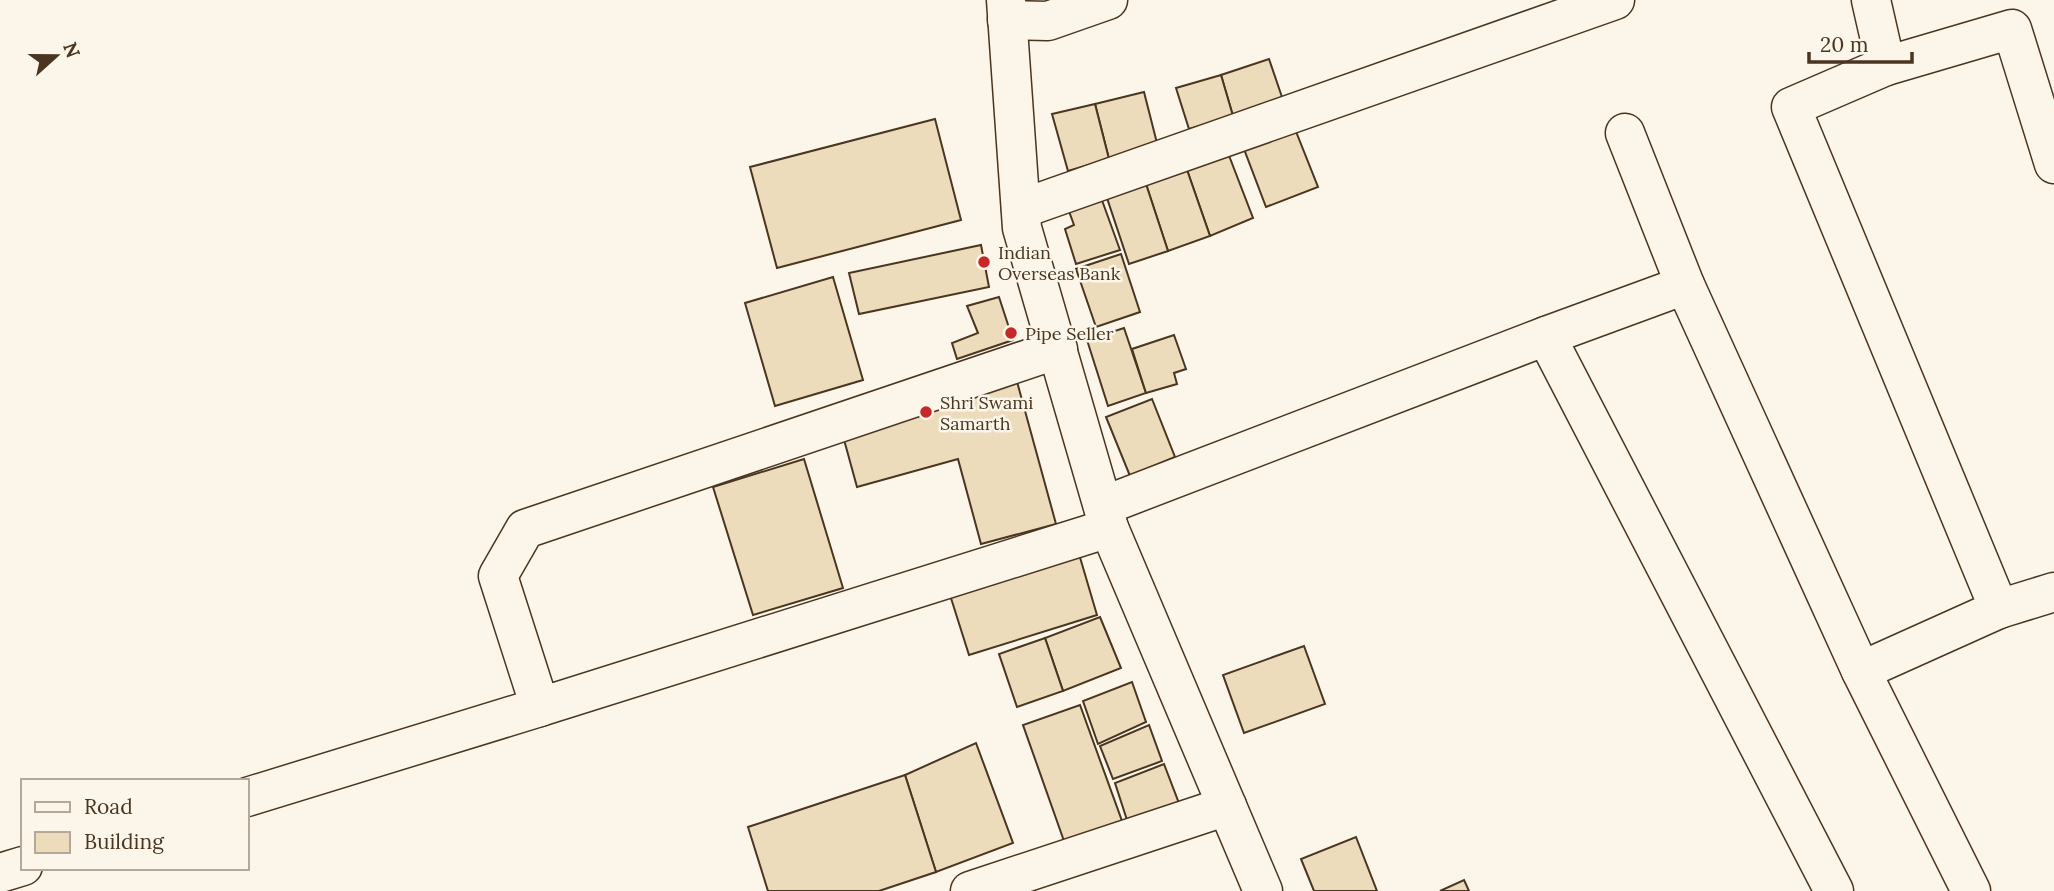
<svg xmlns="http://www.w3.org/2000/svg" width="2054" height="891" viewBox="0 0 2054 891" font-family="Lora,serif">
	<rect width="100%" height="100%" fill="#fbf6e9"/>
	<g fill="#ecdcbc" stroke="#4a3520" stroke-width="2">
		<path d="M1269,59L1283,100L1233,116L1221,75Z"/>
		<path d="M1221,75L1233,116L1189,129L1176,88Z"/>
		<path d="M1144,92L1158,147L1109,159L1095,104Z"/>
		<path d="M1095,104L1109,159L1068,171L1052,114Z"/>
		<path d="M935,119L961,220L777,268L750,167Z"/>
		<path d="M1295,129L1318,187L1266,207L1244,149Z"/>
		<path d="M1228,153L1253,218L1210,236L1186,167Z"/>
		<path d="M1186,167L1210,236L1168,251L1145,181Z"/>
		<path d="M1145,181L1168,251L1129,264L1106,195Z"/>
		<path d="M1099,192L1120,250L1076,264L1065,229L1074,225L1066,203Z"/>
		<path d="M981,245L989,287L859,314L849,273Z"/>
		<path d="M1121,254L1140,312L1096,327L1076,269Z"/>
		<path d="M833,277L863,380L775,406L745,303Z"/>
		<path d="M999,297L1013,340L957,359L952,343L978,333L967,306Z"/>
		<path d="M1124,328L1146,393L1108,406L1087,340Z"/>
		<path d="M1174,335L1186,369L1174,373L1177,384L1146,393L1132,349Z"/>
		<path d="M1016,378L1056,524L981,544L958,459L857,487L840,425Z"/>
		<path d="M1152,399L1175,457L1130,476L1106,417Z"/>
		<path d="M804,459L843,588L753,615L713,487Z"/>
		<path d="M1079,554L1097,615L969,655L950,595Z"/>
		<path d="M1100,617L1121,668L1063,691L1045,638Z"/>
		<path d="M1045,638L1063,691L1017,707L999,654Z"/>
		<path d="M1304,646L1325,704L1244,733L1223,675Z"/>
		<path d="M1132,682L1146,722L1098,744L1083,701Z"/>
		<path d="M1080,705L1122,821L1064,841L1023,725Z"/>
		<path d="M1149,725L1162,761L1113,779L1100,746Z"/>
		<path d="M976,743L1013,843L936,872L905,775Z"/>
		<path d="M1164,764L1180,806L1128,823L1115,783Z"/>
		<path d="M905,775L936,872L879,891H768L748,827Z"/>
		<path d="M1356,837L1377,891H1314L1301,859Z"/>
		<path d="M1464,880L1469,891H1440Z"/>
	</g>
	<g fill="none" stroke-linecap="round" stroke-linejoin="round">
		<defs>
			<g id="minor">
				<path d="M1006,0L1022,228L1109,528L1263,891"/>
				<path d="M1007,20L1048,21L1108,0"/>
				<path d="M1886,66L2012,29L2054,164"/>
				<path d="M1625,133L1685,285"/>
				<path d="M1021,209L1615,0"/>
				<path d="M1546,336L1834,891"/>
				<path d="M1058,349L525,529L498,576L540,707L1109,528"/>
				<path d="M1103,506L1546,336L1685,285L1861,671L1999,609L1791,107L1886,66L1871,0"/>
				<path d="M1999,609L2054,592"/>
				<path d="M1861,671L1971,891"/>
				<path d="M247,797L540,707"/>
				<path d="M0,873L23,866"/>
				<path d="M970,891L1227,806"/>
			</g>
		</defs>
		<use href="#minor" stroke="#4a3520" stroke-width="41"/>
		<use href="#minor" stroke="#fbf6e9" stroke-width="38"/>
	</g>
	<g fill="#c62828" stroke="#fbf6e9" stroke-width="2.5">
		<circle cx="984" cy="262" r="7"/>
		<circle cx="1011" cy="333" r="7"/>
		<circle cx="926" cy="412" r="7"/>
	</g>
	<g text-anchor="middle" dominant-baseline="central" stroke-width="5" stroke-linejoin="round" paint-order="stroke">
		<g font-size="18" fill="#4a3520" stroke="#fbf6e9" text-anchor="start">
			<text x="998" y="252">Indian<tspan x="998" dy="21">Overseas Bank</tspan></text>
			<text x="1025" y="333">Pipe Seller</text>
			<text x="940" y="402">Shri Swami<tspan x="940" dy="21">Samarth</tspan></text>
		</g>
	</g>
	<rect x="21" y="779" width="228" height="91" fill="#fbf6e9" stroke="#b4a999" stroke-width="2"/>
	<rect x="35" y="802" width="35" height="10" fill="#fbf6e9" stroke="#b4a999" stroke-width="2"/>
	<text x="84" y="814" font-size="21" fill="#4a3520">Road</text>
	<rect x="35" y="832" width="35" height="21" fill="#ecdcbc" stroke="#b4a999" stroke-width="2"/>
	<text x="84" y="849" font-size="21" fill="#4a3520">Building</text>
	<g transform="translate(56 56) rotate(69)" stroke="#fbf6e9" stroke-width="5" paint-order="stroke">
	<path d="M0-5L12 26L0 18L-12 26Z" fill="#4a3520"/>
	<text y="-10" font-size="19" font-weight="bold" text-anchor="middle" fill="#4a3520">N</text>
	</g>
	<path d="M1809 52v10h103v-10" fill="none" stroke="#4a3520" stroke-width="3.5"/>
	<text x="1820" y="52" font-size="21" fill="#4a3520" stroke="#fbf6e9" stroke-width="5" paint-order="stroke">20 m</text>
</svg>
